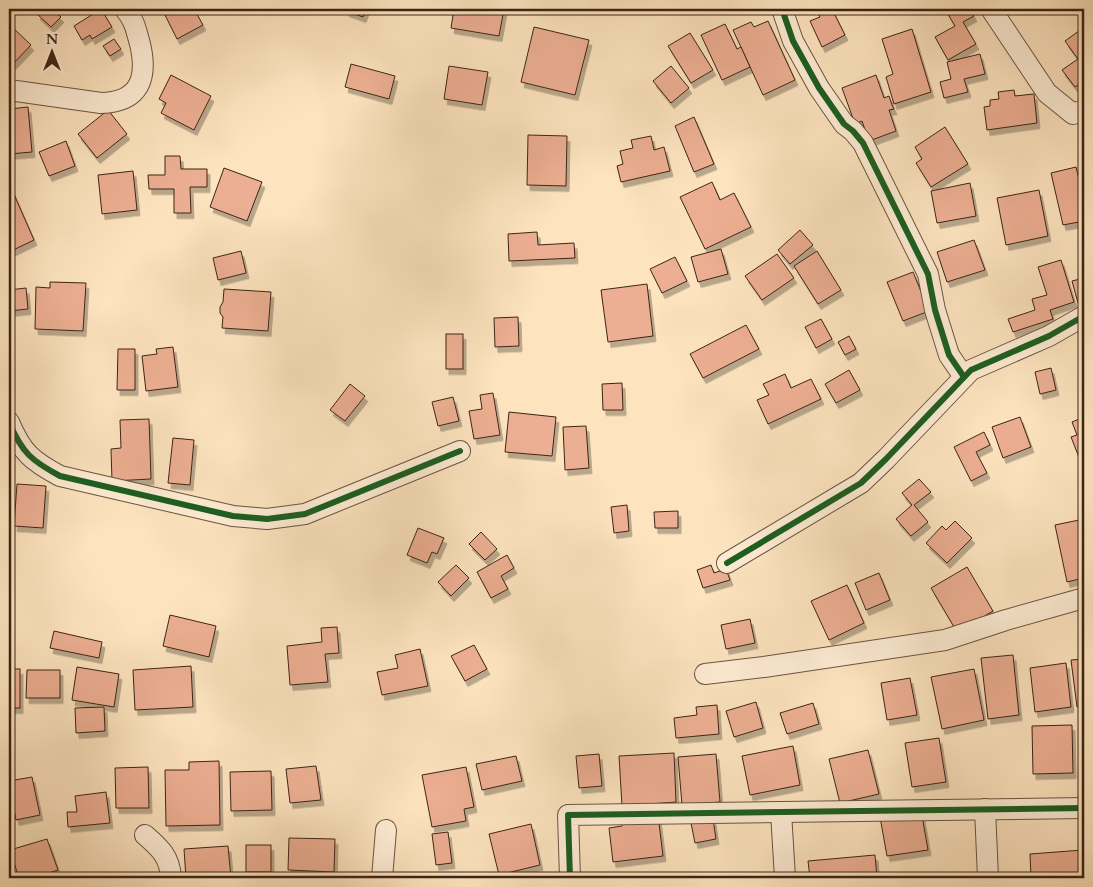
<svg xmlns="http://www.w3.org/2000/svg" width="1093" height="887" viewBox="0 0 1093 887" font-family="Cardo,serif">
	<defs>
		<filter id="shadow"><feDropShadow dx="3" dy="5.5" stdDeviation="0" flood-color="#0004"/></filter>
	</defs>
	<rect width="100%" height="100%" fill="#fde4bf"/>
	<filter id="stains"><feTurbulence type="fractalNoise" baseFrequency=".004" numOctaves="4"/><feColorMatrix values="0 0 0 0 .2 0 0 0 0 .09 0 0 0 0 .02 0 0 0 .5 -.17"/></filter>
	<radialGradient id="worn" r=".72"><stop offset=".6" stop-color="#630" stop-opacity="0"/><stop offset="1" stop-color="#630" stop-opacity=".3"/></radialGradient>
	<g fill="#edaf93" stroke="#3c2415" filter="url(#shadow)">
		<path d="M42,9H52L61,17L51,27L37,14Z"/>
		<path d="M101,9L112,27L92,39L90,35L82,40L74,26Z"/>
		<path d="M178,9H194L203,25L177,39L165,15Z"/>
		<path d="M347,9H366L363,17L346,11Z"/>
		<path d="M454,9H504L499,36L451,28Z"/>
		<path d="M821,9H832L845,35L822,47L810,21L820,17L817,11Z"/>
		<path d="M945,9H970L974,16L963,22L976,44L948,60L935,37L955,26Z"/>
		<path d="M768,21L795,80L763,95L733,30L751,22L754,27Z"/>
		<path d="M9,24L31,45L12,65L9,62Z"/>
		<path d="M725,24L737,49L741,47L750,67L722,80L701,35Z"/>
		<path d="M534,27L589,40L575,95L521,82Z"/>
		<path d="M1083,28L1084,30V81L1075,87L1062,70L1078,59L1065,41Z"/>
		<path d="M912,29L931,92L894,104L886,77L893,74L882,39Z"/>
		<path d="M690,33L713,70L691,83L668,46Z"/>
		<path d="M114,39L121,49L110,56L103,46Z"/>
		<path d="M980,54L985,74L964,79L968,92L944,98L940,82L951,79L947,62Z"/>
		<path d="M351,64L395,76L389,99L345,87Z"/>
		<path d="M449,66L488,72L482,105L444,99Z"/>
		<path d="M671,66L689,88L671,103L653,81Z"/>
		<path d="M171,75L211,96L194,130L161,113L166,103L159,99Z"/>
		<path d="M876,75L884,98L889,96L892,105L894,109L889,110L896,131L869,141L862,121L855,124L842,88Z"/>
		<path d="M1014,90L1015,96L1034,94L1037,123L987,130L984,107L990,106V100L999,99L998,92Z"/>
		<path d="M28,107L32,152L9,154V109Z"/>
		<path d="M108,110L127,134L97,158L78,134Z"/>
		<path d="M694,117L714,164L694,172L675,126Z"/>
		<path d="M945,127L968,164L931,187L916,163L922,159L915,147Z"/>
		<path d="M528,135L567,136L566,186L527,185Z"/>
		<path d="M651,136L654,150L664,147L670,171L621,182L617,166L623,164L620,151L633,148L631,140Z"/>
		<path d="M66,141L75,166L49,176L39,152Z"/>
		<path d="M165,156H180L181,169H207V187H190L191,213H174V189H149L148,175H165Z"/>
		<path d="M1076,167L1084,200V221L1063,225L1051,173Z"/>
		<path d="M224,168L262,182L247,221L210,207Z"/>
		<path d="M133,171L137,210L102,214L98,175Z"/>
		<path d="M712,182L720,200L734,193L751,227L705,249L680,197Z"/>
		<path d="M9,183L34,240L9,252Z"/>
		<path d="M970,183L976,216L937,223L931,191Z"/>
		<path d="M1039,190L1048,236L1006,245L997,198Z"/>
		<path d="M800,230L813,245L790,264L778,250Z"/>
		<path d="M537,232L538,245L574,243L575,258L509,261L508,234Z"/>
		<path d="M974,240L985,270L947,282L937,252Z"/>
		<path d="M721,249L728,274L698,282L691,257Z"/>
		<path d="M241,251L246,273L218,280L213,258Z"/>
		<path d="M817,251L841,290L818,304L794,266Z"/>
		<path d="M777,254L794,278L762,300L745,276Z"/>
		<path d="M675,257L687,281L662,293L650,269Z"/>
		<path d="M1061,260L1074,302L1050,310L1053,319L1013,332L1008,319L1035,310L1032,299L1047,295L1038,267Z"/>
		<path d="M913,272L929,311L903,321L887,282Z"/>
		<path d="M1084,278V301L1078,303L1072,281Z"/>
		<path d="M50,282L86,283L83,331L35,329L36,287L50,288Z"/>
		<path d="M647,284L653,336L608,342L601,290Z"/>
		<path d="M26,288L28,309L9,311V290Z"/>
		<path d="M224,289L271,292L268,331L222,328L223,317L220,313V307L223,302Z"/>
		<path d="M518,317L519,346L495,347L494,318Z"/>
		<path d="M821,319L832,339L816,348L805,327Z"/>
		<path d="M746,325L759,349L703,378L690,354Z"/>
		<rect x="446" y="334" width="17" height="35"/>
		<path d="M849,336L856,349L845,355L838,342Z"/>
		<path d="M173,347L178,387L146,391L142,356L157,354L156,349Z"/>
		<path d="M118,349H135V390H117Z"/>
		<path d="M1051,368L1056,390L1040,394L1035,372Z"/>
		<path d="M849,370L860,390L836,403L825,384Z"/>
		<path d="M785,374L791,388L811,379L821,399L768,424L757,400L769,395L763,384Z"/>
		<path d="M622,383L623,410H603L602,384Z"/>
		<path d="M350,384L365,396L345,421L330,410Z"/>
		<path d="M493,393L500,435L474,439L469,411L482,409L480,395Z"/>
		<path d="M453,397L459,421L438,426L432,402Z"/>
		<path d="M509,412L556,417L552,456L505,452Z"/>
		<path d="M1020,417L1031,447L1003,458L992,427Z"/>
		<path d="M1084,417V464L1082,465L1071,437L1077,435L1072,422Z"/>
		<path d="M149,419L151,479L112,481L111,449L121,448L120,420Z"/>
		<path d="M586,426L589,468L565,470L563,427Z"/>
		<path d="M984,432L990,445L976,452L987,473L971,481L954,447Z"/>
		<path d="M173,438L194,440L190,485L168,483Z"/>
		<path d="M919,479L931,492L914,505L928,522L911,536L896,519L912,505L902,493Z"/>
		<path d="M17,484L46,486L43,528L14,526Z"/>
		<path d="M627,505L629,531L614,533L611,507Z"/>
		<path d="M678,511V528H655L654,512Z"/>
		<path d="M1084,519V578L1067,582L1055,525Z"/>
		<path d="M955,521L972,538L947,563L926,543L942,526L946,530Z"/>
		<path d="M418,528L444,538L437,554L432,552L427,563L407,555Z"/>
		<path d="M481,532L497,549L485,560L469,544Z"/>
		<path d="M507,555L514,568L501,576L508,589L491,598L477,572Z"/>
		<path d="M456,565L469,578L451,596L438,582Z"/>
		<path d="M711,565L714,573L726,569L730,580L703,588L697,570Z"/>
		<path d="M967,567L993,611L957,632L931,588Z"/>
		<path d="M879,573L890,600L866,610L855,583Z"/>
		<path d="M847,585L864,623L829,640L811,601Z"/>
		<path d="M170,615L216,626L209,657L163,646Z"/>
		<path d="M750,619L755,643L726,649L721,625Z"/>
		<path d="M337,627L339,653L325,654L328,682L290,685L287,646L322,642L321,628Z"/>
		<path d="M54,631L102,642L99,658L50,648Z"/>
		<path d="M474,645L487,669L465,681L451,656Z"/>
		<path d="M420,649L428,686L382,695L377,672L398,668L395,655Z"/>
		<path d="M1013,655L1019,715L988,719L981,658Z"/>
		<path d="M1084,659V706L1077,707L1071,660Z"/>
		<path d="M1066,663L1071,707L1035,712L1030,668Z"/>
		<path d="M191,666L193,707L135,710L133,670Z"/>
		<path d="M77,667L119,674L114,707L72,700Z"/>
		<rect x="9" y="669" width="11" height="39"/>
		<path d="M974,669L984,720L942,729L931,677Z"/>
		<path d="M27,670H60V698H26Z"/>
		<path d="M910,678L917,715L887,720L881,683Z"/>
		<path d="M756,702L763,728L734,737L726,711Z"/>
		<path d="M813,703L819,724L787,734L780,713Z"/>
		<path d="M717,705L719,734L676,738L674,718L697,715L696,707Z"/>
		<path d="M104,707L105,731L76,733L75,708Z"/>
		<path d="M1072,725L1073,773L1033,774L1032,726Z"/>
		<path d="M939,738L946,782L912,787L905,743Z"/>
		<path d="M793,746L800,785L750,795L742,756Z"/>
		<path d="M868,750L879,794L840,803L829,759Z"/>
		<path d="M674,753L676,802L622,806L619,756Z"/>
		<path d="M599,754L602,786L579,788L576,756Z"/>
		<path d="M716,754L720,802L682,805L678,757Z"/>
		<path d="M516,756L522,781L482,790L476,764Z"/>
		<path d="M219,761L220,825L166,826L165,770H189V762Z"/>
		<path d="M316,766L321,800L290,803L286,769Z"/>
		<path d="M148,767L149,808H116L115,768Z"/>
		<path d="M466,767L474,807L464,809L466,821L432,827L422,775Z"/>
		<path d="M271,771L272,810L231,811L230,772Z"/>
		<path d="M32,777L40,815L16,820L9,781Z"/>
		<path d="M106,792L110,823L68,827L67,812H77L75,796Z"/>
		<path d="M921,810L928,850L887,856L880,817Z"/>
		<path d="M658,815L663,856L613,862L609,828L622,826L621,820Z"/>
		<path d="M713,819L716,839L695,843L691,823Z"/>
		<path d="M531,824L540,865L499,875L489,834Z"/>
		<path d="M448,832L452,863L436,865L432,834Z"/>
		<path d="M289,838L335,839L334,872L288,870Z"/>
		<path d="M47,839L58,870L33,878H19L10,850Z"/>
		<rect x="246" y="845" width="25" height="27"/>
		<path d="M228,846L231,878H186L184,849Z"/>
		<path d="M1083,850L1084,878H1031L1030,854Z"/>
		<path d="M875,855L877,878H810L808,861Z"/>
		<path d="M734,873L735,878H700V876Z"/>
		<path d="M540,876V878H498Z"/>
	</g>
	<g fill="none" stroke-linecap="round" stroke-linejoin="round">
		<defs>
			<g id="minor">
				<path d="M782,9L793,41L819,88L844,124L853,131L863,143L928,274L935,310L949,355L964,377"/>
				<path d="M991,9L1047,93L1073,114L1084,110"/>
				<path d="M9,90L101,103C140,102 148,78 140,44C136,30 135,21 125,9"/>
				<path d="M9,422C22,453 32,461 60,476L233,516L267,519L305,514L460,451"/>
				<path d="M727,563L861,483L886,459L971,370L1049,336L1084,316"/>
				<path d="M705,674L764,667L945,640L1006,620L1084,598"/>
				<path d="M985,809L988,878"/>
				<path d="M781,812L785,878"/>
				<path d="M145,835C160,848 170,857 171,878"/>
				<path d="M382,878L386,830"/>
				<path d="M570,878L568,815L1084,808"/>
			</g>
		</defs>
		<use href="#minor" stroke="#6c5440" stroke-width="22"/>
		<use href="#minor" stroke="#feedd5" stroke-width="20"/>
		<defs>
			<g id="cycleway">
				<path d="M782,9L793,41L819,88L844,124L853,131L863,143L928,274L935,310L949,355L964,377"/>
				<path d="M9,422C22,453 32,461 60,476L233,516L267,519L305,514L460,451"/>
				<path d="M727,563L861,483L886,459L971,370L1049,336L1084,316"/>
				<path d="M570,878L568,815L1084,808"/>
			</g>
		</defs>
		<use href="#cycleway" stroke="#feedd5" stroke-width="9"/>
		<use href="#cycleway" stroke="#1b5e20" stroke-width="6"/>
	</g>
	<rect width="1093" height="887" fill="none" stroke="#fde4bf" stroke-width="30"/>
	<rect x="10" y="10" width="1073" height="867" fill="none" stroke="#3c2415" stroke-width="2.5"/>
	<rect x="15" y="15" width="1063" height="857" fill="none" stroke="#3c2415"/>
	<g transform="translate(52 52)" stroke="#feedd5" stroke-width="4" paint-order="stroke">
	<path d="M0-4L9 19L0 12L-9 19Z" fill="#3c2415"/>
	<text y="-8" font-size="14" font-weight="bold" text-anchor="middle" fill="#3c2415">N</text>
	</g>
	<rect width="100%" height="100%" filter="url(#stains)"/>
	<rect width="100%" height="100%" fill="url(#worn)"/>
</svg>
